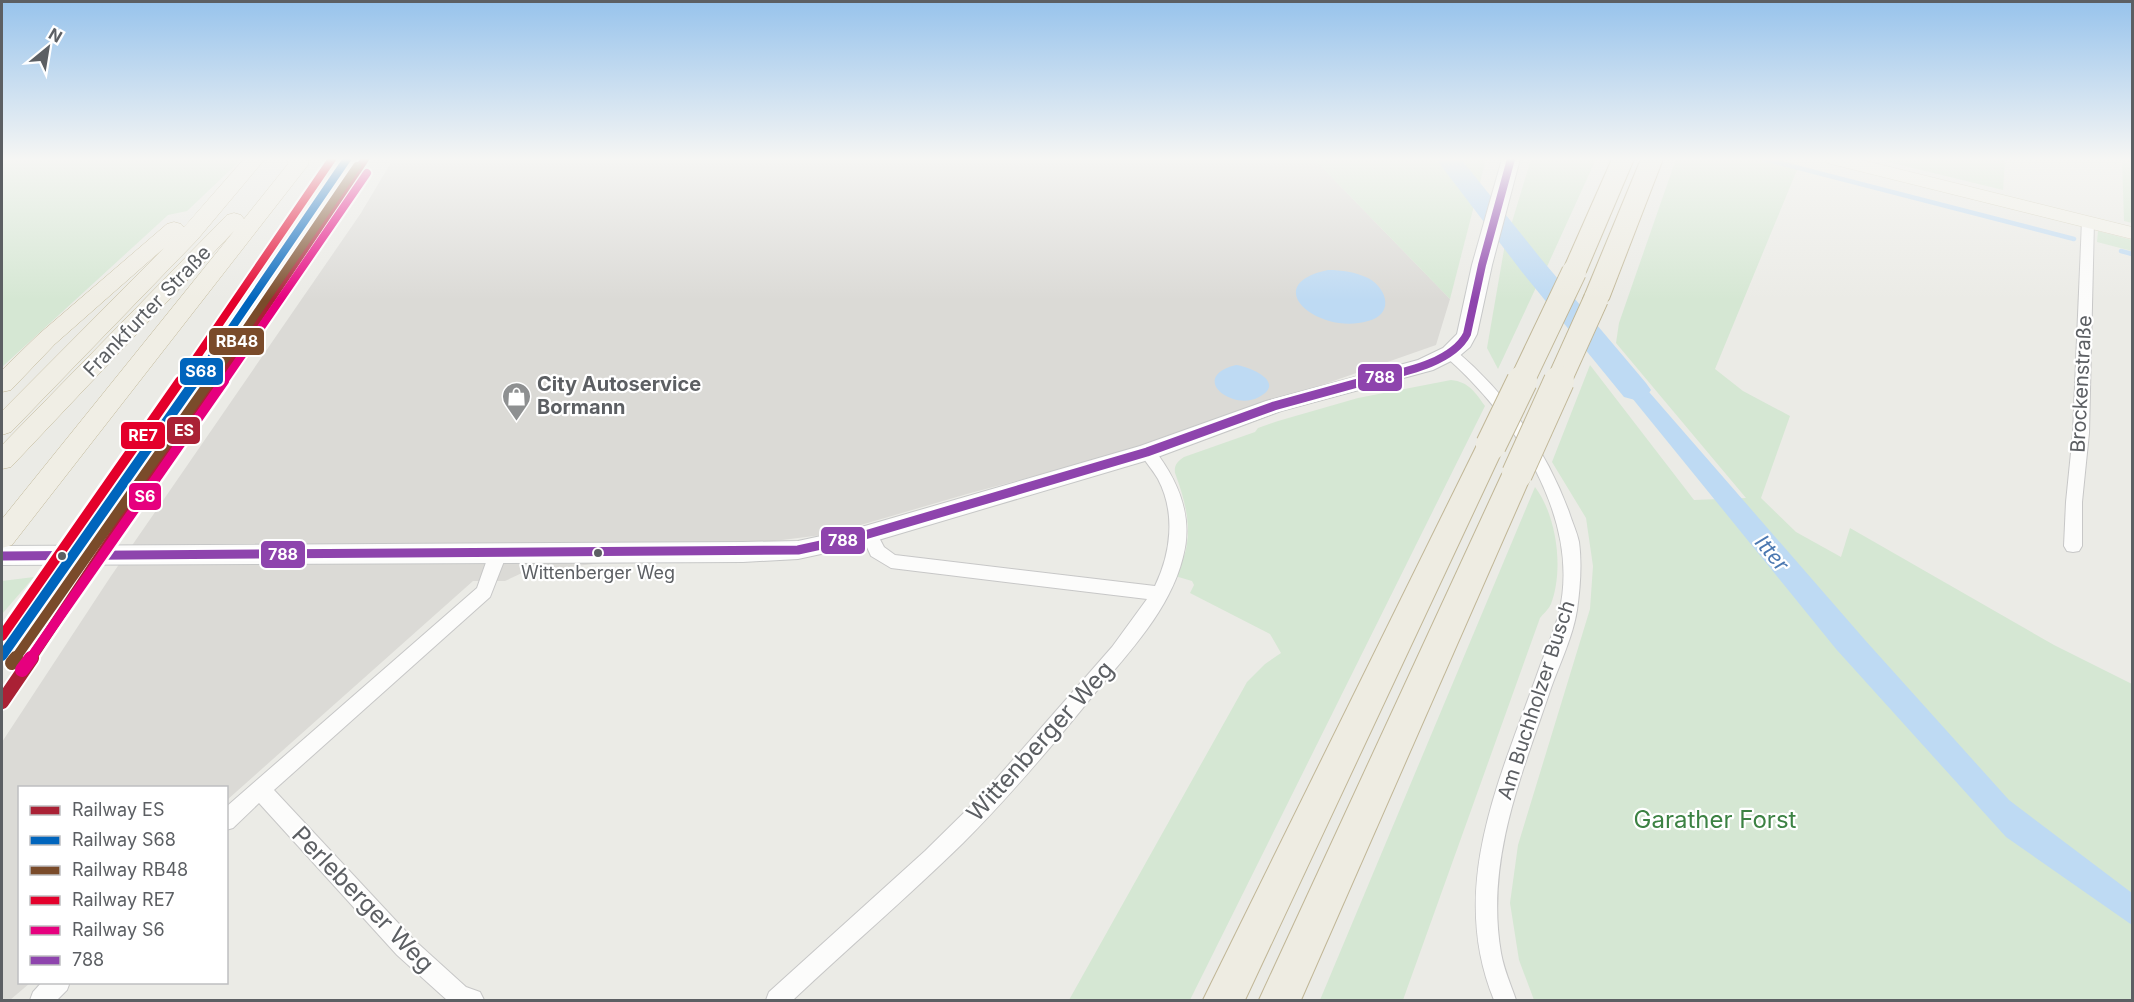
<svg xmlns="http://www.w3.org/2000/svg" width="2134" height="1002" viewBox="0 0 2134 1002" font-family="Inter,sans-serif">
	<rect width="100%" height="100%" fill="#ebebe6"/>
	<path fill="#dbdad6" d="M393,159H1314L1450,299L1436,345L1142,448L967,494L830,534L522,573L505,581H473L227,800L226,788H20V982L30,983L10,1000H2V742L111,576L361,213Z"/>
	<g fill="#d5e7d3">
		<path d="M2,159H242L187,211L168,215L2,367Z"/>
		<path d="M1314,159H1486L1450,299Z"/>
		<path d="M1531,159H1596L1545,271L1509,232Z"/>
		<path d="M1676,159H1775L1799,165L1715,369L1743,391L1790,416L1761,498L1796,532L1841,557L1850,528L2054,645L2132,684V1000H1534L1519,960L1510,903L1518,845L1590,609L1593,566L1586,518L1552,462L1590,365L1694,500L1746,498L1616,343L1619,323Z"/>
		<path d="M1876,159H2005L2003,190Z"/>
		<path d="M2122,159H2132V223L2124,221Z"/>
		<path d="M2098,231L2132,240V251L2097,242Z"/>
		<path d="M1505,244L1539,281L1498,369L1487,348Z"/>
		<path d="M1451,380C1469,382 1475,392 1485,406L1190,1000H1069L1247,682L1265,664L1281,653L1270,634L1190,593L1194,585L1192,581L1175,576C1196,542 1188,508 1175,473C1174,465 1177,462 1184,457L1255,432L1258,428L1278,421L1358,398Z"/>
		<path d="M1535,487C1557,516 1564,570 1551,604C1549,609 1543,614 1540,618L1403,1000H1320Z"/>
		<path d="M34,577L2,614V581Z"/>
	</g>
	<g fill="#bedaf3">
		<path d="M1436,159H1455L1479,187L1475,205Z"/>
		<path d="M1509,232L1545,271L1539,281L1505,244Z"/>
		<path d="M1328,270C1342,270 1355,272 1368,278C1388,289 1394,314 1368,321C1319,336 1257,285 1328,270Z"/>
		<path d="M1609,346L1865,640L2009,800L2132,893V925L2006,837L1836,649L1602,361Z"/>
		<path d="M1236,365C1250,367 1287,382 1259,397C1232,412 1188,377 1236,365Z"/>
	</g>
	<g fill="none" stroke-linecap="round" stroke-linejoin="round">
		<g stroke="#bedaf3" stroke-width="4.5">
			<path d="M1764,159L2074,239"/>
			<path d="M2121,251L2132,254"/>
		</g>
		<path fill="#bedaf3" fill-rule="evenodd" d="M1436,159H1461L1542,260L1646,383L1651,390L1646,397L1635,400L1624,397L1522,272Z"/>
		<defs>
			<g id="minor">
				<path d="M2088,217L2094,221L2089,433L2082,502V546L2079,551L2073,552L2067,551L2064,546L2066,502L2073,433L2082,221Z"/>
				<path d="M1450,348L1455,350C1506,393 1546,449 1569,512C1572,522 1577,532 1579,542C1582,564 1580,589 1577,610C1573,636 1560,663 1551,688C1522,774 1485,860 1501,953C1504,970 1511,985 1516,1000H1494C1447,886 1501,777 1539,669C1546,650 1554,632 1559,613C1582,519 1513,415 1445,356L1443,353L1445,350Z"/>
				<path d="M1147,446L1153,448C1178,480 1194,516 1183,557C1170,610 1129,652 1095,693C1053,745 1010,796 963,843C908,897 849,947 793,1000H766L769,992L925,851L983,794L1112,647L1147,599L891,568L871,556L861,534L863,530L869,528L875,530L884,547L895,555L1155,586C1171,553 1176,513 1158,479C1152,469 1145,461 1139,452L1141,448Z"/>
				<path d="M499,544L505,546L508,551L490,597L274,790L413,939L466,987L480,992L484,1000H447L397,955L259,803L233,828L226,830V807L477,588L490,551L493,546Z"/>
				<path d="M42,982H70L67,990L57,1000H30L33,992Z"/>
			</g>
			<path id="secondary" d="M1502,159H1520L1492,265L1477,334L1470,347L1457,358L1433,370L1281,411L1155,458L858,546L798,559L743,562L2,565V546L743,542L798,541L858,528L1140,446L1266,401L1418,360L1443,348L1457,334L1472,265Z"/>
			<path id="primary" d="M1825,159H1858L2132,227V239L1827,163Z"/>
			<g id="trunk">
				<path d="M244,159H265L197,240L11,432L2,435V411L164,248L55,344L11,390L2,392V370L39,334L167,224L174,222L181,224L184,227Z"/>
				<path d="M288,159H308V165L12,545L2,548V519L234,231L11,467L2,469V445L227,215L234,213L241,215L244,219L288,164Z"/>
			</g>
			<g id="motorway">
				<path d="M1612,159H1634L1586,272L1583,277L1574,279L1565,277L1562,272Z"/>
				<path d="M1641,159H1663L1609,299L1605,304L1596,307L1587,304L1583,299Z"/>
				<path d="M1491,435L1501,438L1505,445L1245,1000H1203L1477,445L1481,438Z"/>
				<path d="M1517,463L1527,467L1532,474L1301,1000H1259L1502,474L1507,467Z"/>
			</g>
		</defs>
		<use href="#minor" stroke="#c7c7c7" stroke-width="2"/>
		<use href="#secondary" stroke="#c6c7c7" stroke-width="2"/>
		<use href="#primary" stroke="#d1ccb6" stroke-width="1"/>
		<use href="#trunk" stroke="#c0b696" stroke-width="1"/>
		<use href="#motorway" stroke="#c0b696" stroke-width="2"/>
		<use href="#minor" fill="#fcfcfb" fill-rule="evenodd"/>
		<use href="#secondary" fill="#fcfcfb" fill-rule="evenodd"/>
		<use href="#primary" fill="#f2f1e8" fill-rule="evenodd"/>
		<use href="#trunk" fill="#f0eee5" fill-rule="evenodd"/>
		<use href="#motorway" fill="#eeece2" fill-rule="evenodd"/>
		<defs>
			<g id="motorway-bridge-far1">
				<path d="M1521,383L1574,272"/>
				<path d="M1558,383L1596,299"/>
			</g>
			<g id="motorway-bridge">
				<path d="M1491,445L1522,381"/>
				<path d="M1517,474L1559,381"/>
			</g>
		</defs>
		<use href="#motorway-bridge-far1" stroke="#c0b696" stroke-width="26" stroke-linecap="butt"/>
		<use href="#motorway-bridge" stroke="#c0b696" stroke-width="32" stroke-linecap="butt"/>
		<use href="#motorway-bridge-far1" stroke="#eeece2" stroke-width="24"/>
		<use href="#motorway-bridge" stroke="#eeece2" stroke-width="30"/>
		<defs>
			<path id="bus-1-far1" d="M1360,383C1392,374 1451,366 1467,334L1482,265L1511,159"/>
			<path id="bus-1" d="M2,556L798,550L858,537L1147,452L1274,406L1365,381"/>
		</defs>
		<use href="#bus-1-far1" stroke="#fff" stroke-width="11"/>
		<use href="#bus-1" stroke="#fff" stroke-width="14"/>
		<use href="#bus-1-far1" stroke="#8e44ad" stroke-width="8"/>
		<use href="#bus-1" stroke="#8e44ad" stroke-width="9"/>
		<defs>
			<path id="rail-1-far2" d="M215,383L365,159"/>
			<path id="rail-1-far1" d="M31,659L216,381"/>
			<path id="rail-1" d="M2,702L32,658"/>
			<path id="rail-2-far1" d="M194,383L347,159"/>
			<path id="rail-2" d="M2,656L195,381"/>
			<path id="rail-3-far2" d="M209,383L357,166"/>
			<path id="rail-3-far1" d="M15,659L210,381"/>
			<path id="rail-3" d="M12,663L16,658"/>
			<path id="rail-4-far1" d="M179,383L332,159"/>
			<path id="rail-4" d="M2,636L180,381"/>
			<path id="rail-5-far2" d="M223,383L367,173"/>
			<path id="rail-5-far1" d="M30,659L224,381"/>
			<path id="rail-5" d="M22,670L31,658"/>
		</defs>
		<use href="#rail-1-far2" stroke="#fff" stroke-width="12"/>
		<use href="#rail-1-far1" stroke="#fff" stroke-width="15"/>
		<use href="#rail-1" stroke="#fff" stroke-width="18"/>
		<use href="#rail-2-far1" stroke="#fff" stroke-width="12"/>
		<use href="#rail-2" stroke="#fff" stroke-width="15"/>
		<use href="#rail-3-far2" stroke="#fff" stroke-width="12"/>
		<use href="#rail-3-far1" stroke="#fff" stroke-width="15"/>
		<use href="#rail-3" stroke="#fff" stroke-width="18"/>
		<use href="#rail-4-far1" stroke="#fff" stroke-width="12"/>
		<use href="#rail-4" stroke="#fff" stroke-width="15"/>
		<use href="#rail-5-far2" stroke="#fff" stroke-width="12"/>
		<use href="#rail-5-far1" stroke="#fff" stroke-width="15"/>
		<use href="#rail-5" stroke="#fff" stroke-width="18"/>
		<use href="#rail-1-far2" stroke="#aa2135" stroke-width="8"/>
		<use href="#rail-1-far1" stroke="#aa2135" stroke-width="10"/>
		<use href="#rail-1" stroke="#aa2135" stroke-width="14"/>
		<use href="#rail-2-far1" stroke="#0065bd" stroke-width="8"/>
		<use href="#rail-2" stroke="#0065bd" stroke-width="10"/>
		<use href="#rail-3-far2" stroke="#7a4b2a" stroke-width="8"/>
		<use href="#rail-3-far1" stroke="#7a4b2a" stroke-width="10"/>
		<use href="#rail-3" stroke="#7a4b2a" stroke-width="14"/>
		<use href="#rail-4-far1" stroke="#e4002b" stroke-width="8"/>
		<use href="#rail-4" stroke="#e4002b" stroke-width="10"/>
		<use href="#rail-5-far2" stroke="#e6007e" stroke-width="8"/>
		<use href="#rail-5-far1" stroke="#e6007e" stroke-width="10"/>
		<use href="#rail-5" stroke="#e6007e" stroke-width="14"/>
	</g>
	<linearGradient id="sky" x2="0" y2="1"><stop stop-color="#97c3ec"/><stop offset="0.53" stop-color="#f6f6f4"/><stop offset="1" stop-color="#f6f6f4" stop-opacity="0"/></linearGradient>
	<rect width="2134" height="300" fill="url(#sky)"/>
	<defs>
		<symbol id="shop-pin" viewBox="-11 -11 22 30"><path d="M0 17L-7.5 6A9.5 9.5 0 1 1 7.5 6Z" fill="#8e9091" stroke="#fff"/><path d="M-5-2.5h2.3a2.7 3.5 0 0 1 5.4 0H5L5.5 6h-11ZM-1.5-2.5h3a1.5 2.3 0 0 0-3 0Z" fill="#fff"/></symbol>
	</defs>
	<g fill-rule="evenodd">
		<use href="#shop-pin" x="500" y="380" width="33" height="45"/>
	</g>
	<g fill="#5c5f63" stroke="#fff" stroke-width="2">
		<circle cx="598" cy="553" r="5"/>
		<circle cx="62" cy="556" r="5"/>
	</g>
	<g text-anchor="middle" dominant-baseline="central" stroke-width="4.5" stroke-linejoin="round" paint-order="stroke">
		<g font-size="18" fill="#5c5f63" stroke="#fff">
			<text x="598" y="572">Wittenberger Weg</text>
		</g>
		<g font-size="20" fill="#5c5f63" stroke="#fff">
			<text transform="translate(147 311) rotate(-46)">Frankfurter Straße</text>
			<text transform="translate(2081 384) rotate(-87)">Brockenstraße</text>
			<text transform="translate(1536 700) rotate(-72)">Am Buchholzer Busch</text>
		</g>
		<g font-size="20" font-weight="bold" fill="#5c5f63" stroke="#fff" text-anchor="start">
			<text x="537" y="384">City Autoservice<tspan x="537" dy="23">Bormann</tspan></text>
		</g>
		<g font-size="21" font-style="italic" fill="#4b78b1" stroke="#fff">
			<text transform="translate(1772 553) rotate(50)">Itter</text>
		</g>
		<g font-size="24" fill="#5c5f63" stroke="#fff">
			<text transform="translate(1040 741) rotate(-48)">Wittenberger Weg</text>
			<text transform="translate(363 899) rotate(46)">Perleberger Weg</text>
		</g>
		<g font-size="24" fill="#3c8243" stroke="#fff">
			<text x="1715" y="819">Garather Forst</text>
		</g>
	</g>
	<g stroke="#fff" stroke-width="2">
		<rect x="208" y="327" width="57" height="29" rx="6" fill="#7a4b2a"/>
		<rect x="179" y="357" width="45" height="29" rx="6" fill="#0065bd"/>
		<rect x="1357" y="363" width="46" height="29" rx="6" fill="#8e44ad"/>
		<rect x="166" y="416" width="35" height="29" rx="6" fill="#aa2135"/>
		<rect x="120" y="421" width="46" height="29" rx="6" fill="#e4002b"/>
		<rect x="128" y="482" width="34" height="29" rx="6" fill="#e6007e"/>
		<rect x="820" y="526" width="46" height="29" rx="6" fill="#8e44ad"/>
		<rect x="260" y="540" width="46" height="29" rx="6" fill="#8e44ad"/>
	</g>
	<g font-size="16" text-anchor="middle" font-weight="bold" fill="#fff">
		<text x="237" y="347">RB48</text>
		<text x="201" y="377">S68</text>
		<text x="1380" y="383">788</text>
		<text x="184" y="436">ES</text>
		<text x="143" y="441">RE7</text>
		<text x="145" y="502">S6</text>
		<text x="843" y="546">788</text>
		<text x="283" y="560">788</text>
	</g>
	<rect width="2134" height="1002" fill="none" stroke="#5c5f63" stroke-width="6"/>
	<rect x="18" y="786" width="210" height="198" fill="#ffffff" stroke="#bebfc1" stroke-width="1.5"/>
	<rect x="30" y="806" width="30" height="9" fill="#aa2135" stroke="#bebfc1" stroke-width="1.5"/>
	<text x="72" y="816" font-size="18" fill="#5c5f63">Railway ES</text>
	<rect x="30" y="836" width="30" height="9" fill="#0065bd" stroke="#bebfc1" stroke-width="1.5"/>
	<text x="72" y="846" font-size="18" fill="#5c5f63">Railway S68</text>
	<rect x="30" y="866" width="30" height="9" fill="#7a4b2a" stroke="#bebfc1" stroke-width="1.5"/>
	<text x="72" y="876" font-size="18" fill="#5c5f63">Railway RB48</text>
	<rect x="30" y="896" width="30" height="9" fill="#e4002b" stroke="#bebfc1" stroke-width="1.5"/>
	<text x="72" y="906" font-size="18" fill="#5c5f63">Railway RE7</text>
	<rect x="30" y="926" width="30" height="9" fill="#e6007e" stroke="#bebfc1" stroke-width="1.5"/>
	<text x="72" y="936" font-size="18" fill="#5c5f63">Railway S6</text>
	<rect x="30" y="956" width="30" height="9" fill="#8e44ad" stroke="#bebfc1" stroke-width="1.5"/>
	<text x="72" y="966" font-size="18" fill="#5c5f63">788</text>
	<g transform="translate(48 48) rotate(30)" stroke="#ffffff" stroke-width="4.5" paint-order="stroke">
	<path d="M0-4.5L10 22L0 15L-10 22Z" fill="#5c5f63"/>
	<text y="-9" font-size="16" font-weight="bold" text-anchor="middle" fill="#5c5f63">N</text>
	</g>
</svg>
